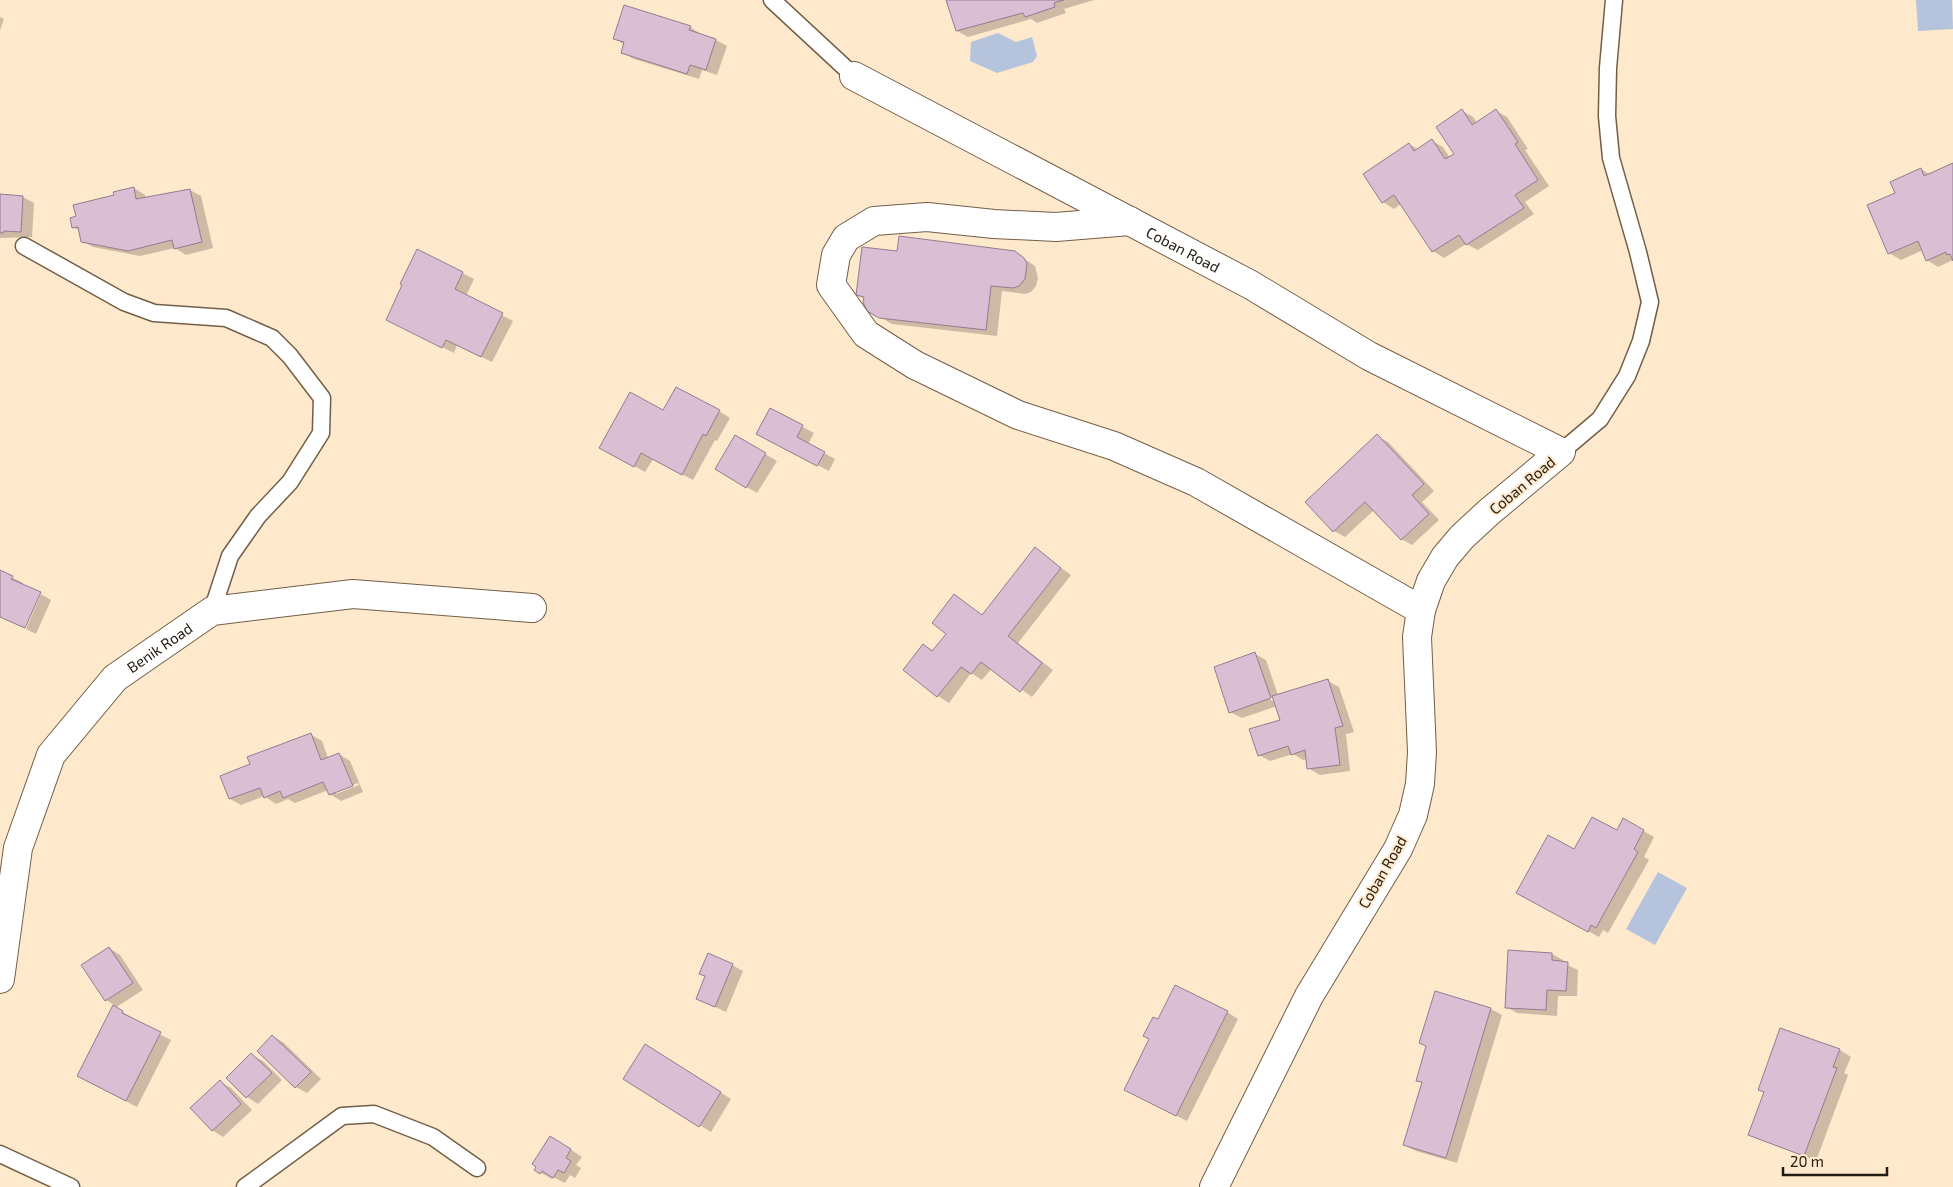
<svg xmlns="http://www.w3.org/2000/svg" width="1953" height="1187" viewBox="0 0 1953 1187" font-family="'Exo 2',sans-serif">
	<rect width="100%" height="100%" fill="#ffe9cd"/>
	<g fill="#b5c3dd">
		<path d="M1916,0H1952L1953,29L1918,31Z"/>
		<path d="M998,33L1016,42L1032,37L1037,56L1033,62L997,73L970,61L971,42Z"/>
		<path d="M1658,872L1687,888L1655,945L1626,929Z"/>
	</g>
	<g fill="#0003" fill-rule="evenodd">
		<path d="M947,0H1094L1064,9L1066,13L1037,23L1031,19L968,37L957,31Z"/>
		<path d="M625,7L690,27L701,34V35L716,40L727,46L717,75L702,70L699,79L634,59L623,53L625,45L614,38Z"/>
		<path d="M0,17L4,19L0,30Z"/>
		<path d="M1462,111L1473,117L1477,123L1496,111L1507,117L1528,149L1525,150L1549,186L1525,202L1534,214L1478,250L1466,244L1444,258L1433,251L1401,204L1394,209L1383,202L1409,144L1419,150L1432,141L1443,147L1450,158L1455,154Z"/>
		<path d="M1953,164V260L1938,267L1927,260L1923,250L1901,260L1889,253L1897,193L1921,169L1929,174Z"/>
		<path d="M134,188L145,195L146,199L190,190L201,196L213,248L186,255L175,248L140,256L93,247L82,241L80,231L73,227L116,196Z"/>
		<path d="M0,195L23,197L34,203L32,237L0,238Z"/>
		<path d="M418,251L474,279L466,296L513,321L492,362L457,345L454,353L398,325L404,285Z"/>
		<path d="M1014,252L1035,266L1038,278L1036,286L1031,292L1025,294L1002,291L997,336L892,324L868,310L865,299L857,295L899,253Z"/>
		<path d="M771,410L814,433L808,444L835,459L829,471L769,440Z"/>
		<path d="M664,411H719L730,418L717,441L715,440L693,480L653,459L645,472L612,454Z"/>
		<path d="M1377,436L1388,442L1434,491L1422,502L1439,520L1412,545L1401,539L1374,510L1345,537L1334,531Z"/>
		<path d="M736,437L777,461L757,493L716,469Z"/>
		<path d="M1035,549L1071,575L1018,643L1053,670L1032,697L992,668L982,680L971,673L949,703L938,696L904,670L924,645L934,651L947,633L954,596L983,616Z"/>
		<path d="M0,571L23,583L22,585L39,593L24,628L0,617Z"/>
		<path d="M41,594L51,600L36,634L26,629Z"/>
		<path d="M1255,654L1266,660L1278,695L1328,681L1339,687L1354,732L1346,734L1350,771L1320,775L1308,768L1307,759L1303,760L1293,754L1270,761L1259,755L1281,720L1277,706L1242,718L1230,712ZM1266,694L1274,699V702L1265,696Z"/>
		<path d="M310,734L322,741L328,758L339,754L350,761L363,792L341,801L330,794L328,790L295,803L288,799L276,804L264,796L241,805L230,799L252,765ZM358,783L359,785L336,794V791Z"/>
		<path d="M1624,820L1654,837L1644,857L1649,860L1608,933L1603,930L1599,937L1529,899L1575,851L1617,832Z"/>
		<path d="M109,948L120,955L143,990L115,1008L133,1018L132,1020L171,1040L137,1107L78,1076L114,1005L106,1000Z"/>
		<path d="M1552,954L1563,960V963L1578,970L1577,996H1558L1557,1016L1517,1013L1506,1007Z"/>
		<path d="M732,965L743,971L726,1012L698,999L706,977Z"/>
		<path d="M1436,992L1491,1009L1502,1015L1457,1163L1416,1151L1404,1145L1423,1083L1417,1080L1427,1047Z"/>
		<path d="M1227,1012L1238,1019L1187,1121L1125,1090L1159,1021Z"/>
		<path d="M1781,1029L1840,1050L1851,1057L1844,1073L1848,1075L1816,1161L1761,1140L1750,1134L1765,1093Z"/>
		<path d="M273,1036L284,1043L321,1079L307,1093L296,1087Z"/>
		<path d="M657,1052L731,1099L711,1132L625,1079Z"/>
		<path d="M251,1055L263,1061L282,1080L258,1104L247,1097L228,1078Z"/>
		<path d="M220,1082L231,1088L252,1110L223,1137L212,1130Z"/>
		<path d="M562,1144L582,1157L576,1165L581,1168L575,1178L570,1175L565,1183L553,1177L552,1179L536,1170Z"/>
	</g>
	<g fill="#d9bed4" stroke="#957b90">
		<path d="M946,0H1064L1054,3L1055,7L1025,17L1023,13L956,31Z"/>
		<path d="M624,5L691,26L689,30L716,39L706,70L690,65L687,74L621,53L624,42L613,39Z"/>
		<path d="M1462,109L1472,125L1496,109L1518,142L1515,144L1538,180L1515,195L1524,208L1466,245L1459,235L1432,252L1394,195L1382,203L1363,174L1409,143L1414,151L1432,139L1445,159L1454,154L1436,127Z"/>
		<path d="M1953,163V261L1950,254L1947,255L1946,252L1926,261L1918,241L1888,254L1867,205L1895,193L1890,182L1921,168L1924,176Z"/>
		<path d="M134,187L136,199L190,189L202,242L174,249L172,240L128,251L81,242L78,227L72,228L70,218L76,216L73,205L114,195L113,192Z"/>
		<path d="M0,194L23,196L21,232L4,231L3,233H0Z"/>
		<path d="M899,236L1015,251L1024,258L1027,264L1025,279L1019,286L1013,288L991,286L986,330L879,318L867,311L863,302L864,297L856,295L862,247L897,251Z"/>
		<path d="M417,249L463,272L455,289L503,313L481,357L446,340L442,348L386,320L402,285L400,284Z"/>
		<path d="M676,387L720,410L706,436L703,434L682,475L641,453L634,467L599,448L630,392L663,410Z"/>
		<path d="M770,408L803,425L797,437L825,452L817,466L756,434Z"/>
		<path d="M1377,434L1424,484L1412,495L1429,514L1401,540L1365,502L1333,532L1305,502Z"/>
		<path d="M735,435L766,453L746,488L715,469Z"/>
		<path d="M1035,547L1061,568L1008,636L1042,663L1020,692L981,662L971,674L961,667L937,697L903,670L923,644L932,651L946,634L932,623L954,594L982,615Z"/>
		<path d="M0,570L13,576L11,579L41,592L25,628L0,617Z"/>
		<path d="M1255,652L1271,698L1229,713L1214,667Z"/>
		<path d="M1328,679L1343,726L1335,728L1340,765L1307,769L1305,750L1291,755L1288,746L1258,756L1249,729L1280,720L1272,696Z"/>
		<path d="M311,733L321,760L339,753L353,786L329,795L323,782L283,798L280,791L264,798L260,788L229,799L220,776L250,764L247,757Z"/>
		<path d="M1592,817L1617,830L1623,818L1644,830L1634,849L1638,852L1596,928L1591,925L1588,932L1516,893L1548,835L1574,849Z"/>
		<path d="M109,947L133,983L105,1001L81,965Z"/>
		<path d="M1508,950L1552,953V960L1568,962L1566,991L1547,990L1546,1010L1505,1008Z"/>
		<path d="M708,953L733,964L715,1007L696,999L705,976L699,974Z"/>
		<path d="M1175,985L1228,1011L1176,1116L1124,1090L1149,1039L1143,1036L1153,1017L1158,1019Z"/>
		<path d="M1435,991L1491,1008L1446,1158L1403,1145L1422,1082L1416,1081L1426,1046L1419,1043Z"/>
		<path d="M113,1005L123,1011L122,1013L161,1032L126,1101L77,1076Z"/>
		<path d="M1780,1028L1840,1049L1833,1067L1837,1068L1804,1156L1748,1135L1764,1092L1758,1090Z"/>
		<path d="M272,1035L311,1072L295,1088L257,1051Z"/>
		<path d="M645,1044L721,1092L699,1127L623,1079Z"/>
		<path d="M251,1053L272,1073L246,1098L226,1078Z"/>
		<path d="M220,1080L241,1104L212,1131L190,1108Z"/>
		<path d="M550,1136L571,1149L566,1158L571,1161L564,1173L558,1170L553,1178L542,1171L540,1174L534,1170L536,1167L532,1164Z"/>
	</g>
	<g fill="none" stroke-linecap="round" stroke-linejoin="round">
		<defs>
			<g id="lane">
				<path d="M772,0L854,76"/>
				<path d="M24,246L124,302L154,313L226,318L272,338L290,356L322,398L321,433L290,482L258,516L230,556L212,611"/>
				<path d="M1561,452L1600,419L1627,376L1641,341L1650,302L1638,252L1611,158L1607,116L1608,68L1614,0"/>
				<path d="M0,1154L71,1187"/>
				<path d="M245,1187L342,1116L374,1114L433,1137L477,1168"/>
			</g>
			<g id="street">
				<path id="s1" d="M854,76L1251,285L1369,356L1561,452L1489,512L1462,537L1445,557L1431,581L1421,610L1417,637L1422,752L1420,784L1413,815L1398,849L1309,996L1214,1187"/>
				<path d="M1130,221L1056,227L994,224L927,217L874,221L846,238L836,255L831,285L866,334L915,365L1018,415L1114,446L1196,482L1421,610"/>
				<path id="s2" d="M0,979L18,848L51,755L115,678L212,611L353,594L532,608"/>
			</g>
		</defs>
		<use href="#lane" stroke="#725f47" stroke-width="19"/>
		<use href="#street" stroke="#725f47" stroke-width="30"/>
		<use href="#lane" stroke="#fff" stroke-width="16"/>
		<use href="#street" stroke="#fff" stroke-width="28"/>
	</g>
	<g text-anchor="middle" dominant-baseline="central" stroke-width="4" stroke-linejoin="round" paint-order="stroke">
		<g font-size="15" fill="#231b11" stroke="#ffe9cd">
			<text stroke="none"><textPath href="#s1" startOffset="372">Coban Road</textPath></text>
			<text transform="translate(1522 485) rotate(-40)">Coban Road</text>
			<text stroke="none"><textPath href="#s2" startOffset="385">Benik Road</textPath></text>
			<text transform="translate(1382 872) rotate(-60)">Coban Road</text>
		</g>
	</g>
	<path d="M1783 1167v8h104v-8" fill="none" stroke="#231b11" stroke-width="2.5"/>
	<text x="1790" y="1167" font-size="15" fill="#231b11" stroke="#ffe9cd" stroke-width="4" paint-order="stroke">20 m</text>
</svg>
